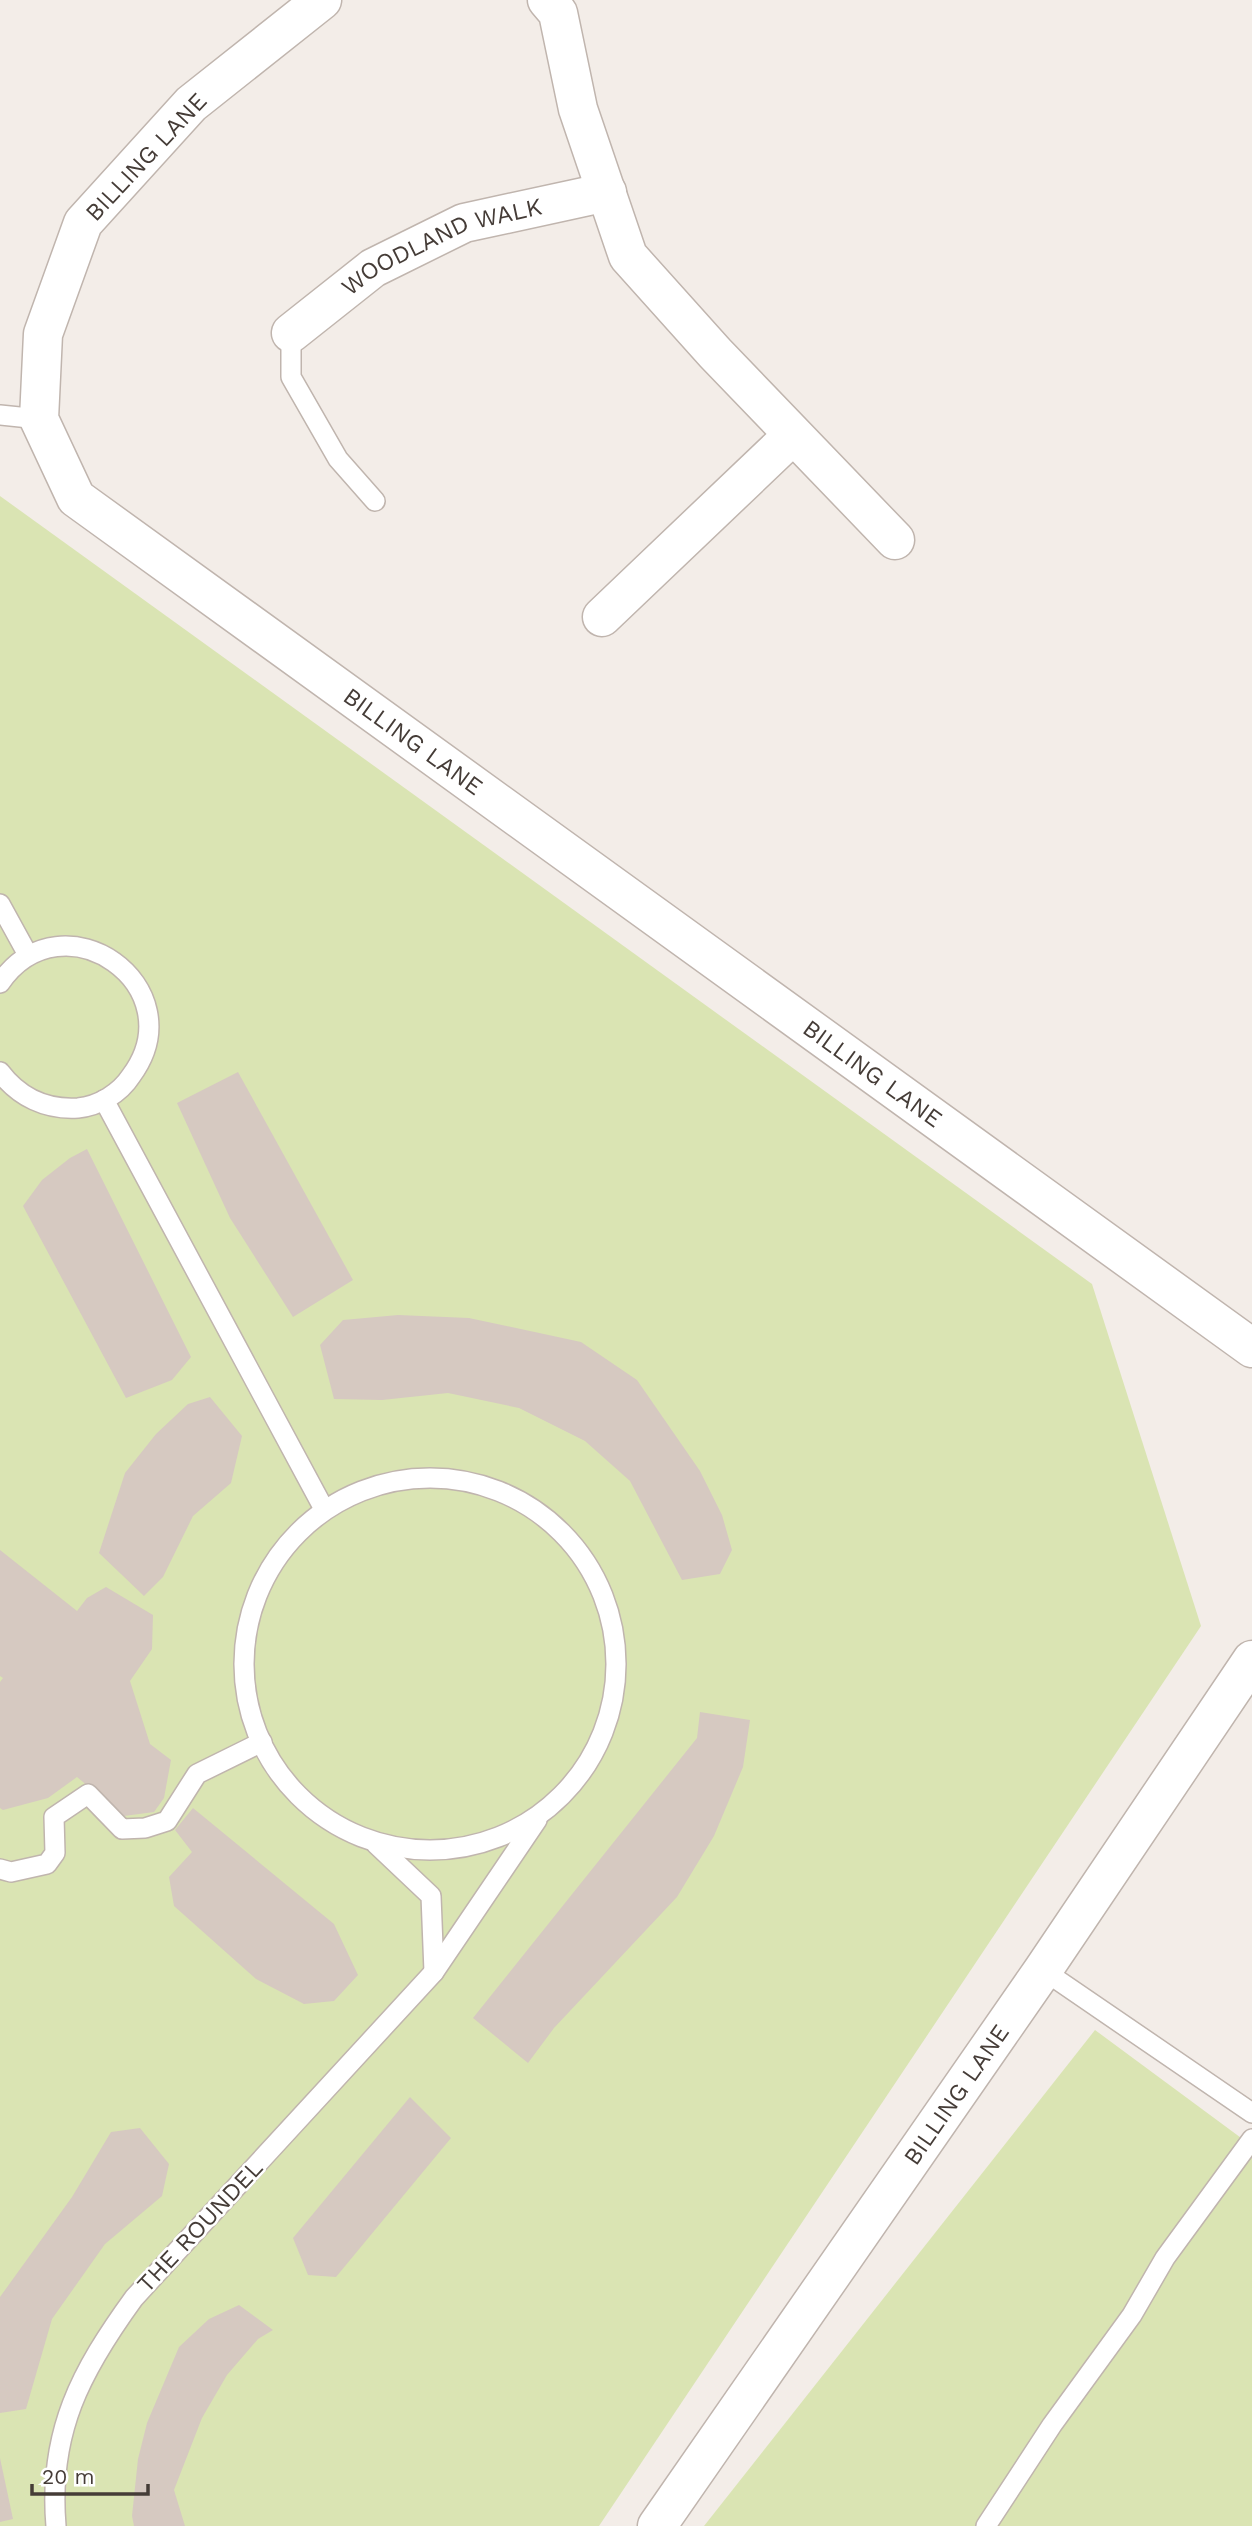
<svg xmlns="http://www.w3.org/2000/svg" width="1252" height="2526" viewBox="0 0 1252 2526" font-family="'Work Sans',sans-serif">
	<rect width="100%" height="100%" fill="#f3ede8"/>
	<g fill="#dae4b3">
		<path d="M0,496L1092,1284L1201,1626L599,2526H0Z"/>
		<path d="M1095,2030L1252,2146V2526H704Z"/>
	</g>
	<g fill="#d6c9c1">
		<path d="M238,1072L353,1280L293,1317L230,1218L177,1103Z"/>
		<path d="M87,1149L191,1357L172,1380L126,1398L23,1206L42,1180L70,1158Z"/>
		<path d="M398,1315L469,1318L581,1342L637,1380L700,1471L722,1515L732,1550L720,1574L682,1580L630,1481L585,1441L519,1408L448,1393L382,1400L334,1399L320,1345L343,1320Z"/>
		<path d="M210,1397L242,1436L231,1483L193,1516L163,1577L144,1596L99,1553L125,1473L156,1434L188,1404Z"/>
		<path d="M0,1550L77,1611L87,1598L106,1587L153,1615L152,1649L130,1681L150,1744L171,1760L164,1798L154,1812L124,1816L77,1777L48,1798L3,1810L0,1808V1682L3,1678L0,1676Z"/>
		<path d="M700,1712L750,1720L743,1767L714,1836L677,1897L554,2028L528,2063L473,2018L697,1738Z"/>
		<path d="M193,1808L334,1924L358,1975L334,2001L304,2004L256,1979L174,1906L169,1877L192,1852L175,1830Z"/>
		<path d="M410,2097L451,2138L336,2277L308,2275L293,2238Z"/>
		<path d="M140,2128L169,2164L162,2196L105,2244L52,2319L26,2409L0,2413V2297L72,2197L111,2132Z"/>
		<path d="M239,2305L273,2330L258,2339L227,2375L202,2418L174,2490L185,2526H134L132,2516L138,2459L147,2423L179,2347L209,2319Z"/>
		<path d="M0,2458L13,2519L0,2522Z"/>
	</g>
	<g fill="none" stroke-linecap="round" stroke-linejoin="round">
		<defs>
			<g id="service">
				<path d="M291,333V377L338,459L375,501"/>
				<path d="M0,415L39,419"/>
				<path d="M0,904L28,955"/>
				<path d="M0,983C63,892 197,987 131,1076C120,1093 99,1106 78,1108C46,1110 19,1097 0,1072"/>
				<path d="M104,1100L324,1509"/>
				<circle cx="430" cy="1664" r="186"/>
				<path d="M376,1844L431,1896L434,1972"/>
				<path d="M0,1869L11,1872L47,1864L55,1853L54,1817L88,1794L122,1829L145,1828L167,1821L197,1774L262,1742"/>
				<path d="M1043,1970L1252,2113"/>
				<path d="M56,2526C48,2432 81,2371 134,2298L434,1972L537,1820"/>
				<path d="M986,2526L1052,2425L1132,2315L1165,2258L1252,2139"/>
			</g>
			<g id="minor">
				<path d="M547,0L558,13L578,109L628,256L715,353L895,540"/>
				<path id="s1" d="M291,333L373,268L464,223L607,192"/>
				<path d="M602,617L793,435"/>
			</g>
			<g id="tertiary">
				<path id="s2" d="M322,0L191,104L83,223L43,334L39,419L76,498L1252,1348"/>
				<path id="s3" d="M657,2526L1043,1970L1252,1660"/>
			</g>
		</defs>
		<use href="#service" stroke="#c0b5ae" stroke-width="22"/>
		<use href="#minor" stroke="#c0b5ae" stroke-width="41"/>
		<use href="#tertiary" stroke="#c0b5ae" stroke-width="41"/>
		<use href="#service" stroke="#fff" stroke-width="19"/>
		<use href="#minor" stroke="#fff" stroke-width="38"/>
		<use href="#tertiary" stroke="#fff" stroke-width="38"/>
	</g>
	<g text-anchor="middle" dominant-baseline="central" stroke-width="5" stroke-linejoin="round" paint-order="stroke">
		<g font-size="24" fill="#453c37" stroke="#fff">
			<text transform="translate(146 157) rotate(-47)">BILLING LANE</text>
			<text stroke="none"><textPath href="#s1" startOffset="177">WOODLAND WALK</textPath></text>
			<text stroke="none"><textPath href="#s2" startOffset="1034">BILLING LANE</textPath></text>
			<text stroke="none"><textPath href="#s2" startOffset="1601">BILLING LANE</textPath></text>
			<text stroke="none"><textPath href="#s3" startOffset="525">BILLING LANE</textPath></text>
			<text transform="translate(200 2226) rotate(-47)">THE ROUNDEL</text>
		</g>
	</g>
	<path d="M32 2484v10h116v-10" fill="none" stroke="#453c37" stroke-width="3.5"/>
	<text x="42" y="2484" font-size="21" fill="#453c37" stroke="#ffffff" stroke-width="5" paint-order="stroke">20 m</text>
</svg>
